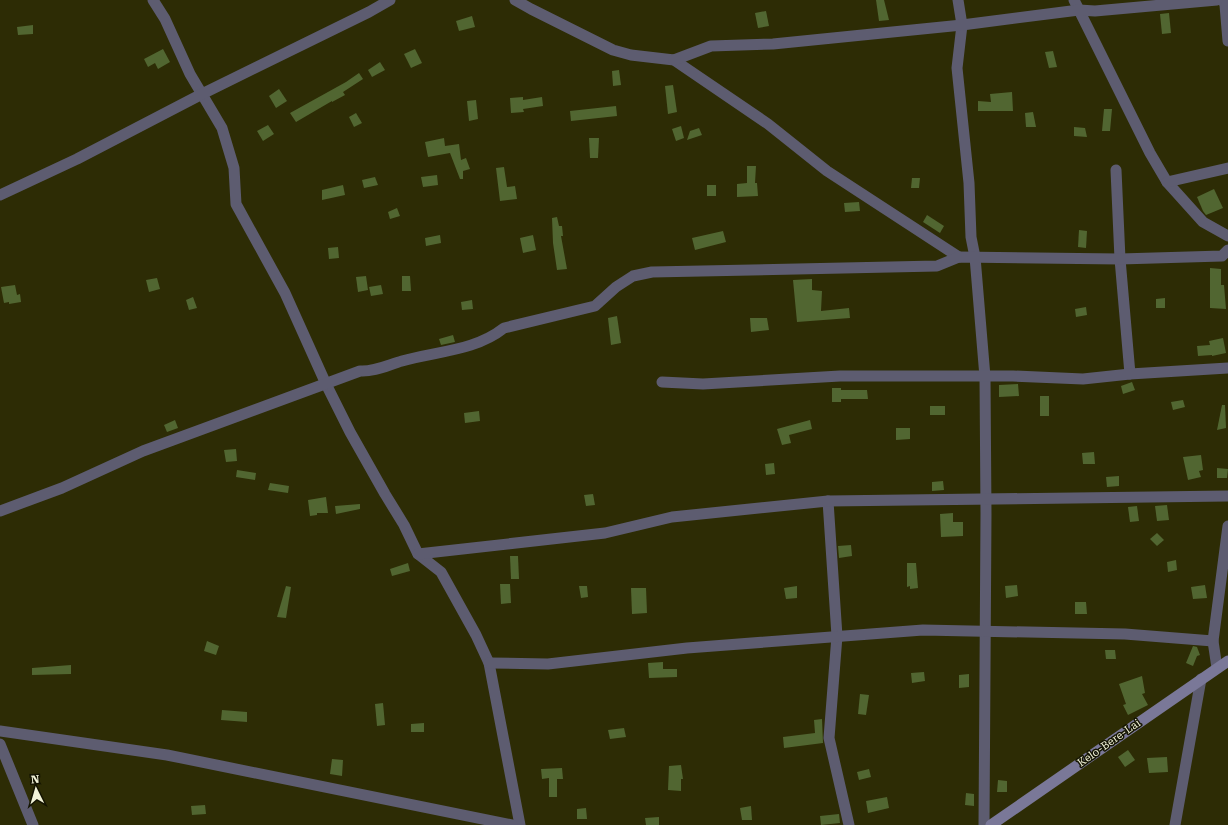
<svg xmlns="http://www.w3.org/2000/svg" width="1228" height="825" viewBox="0 0 1228 825" font-family="'Roboto Serif',serif">
	<rect width="100%" height="100%" fill="#2d2c05"/>
	<g fill="#516631">
		<path d="M876,0H884L889,20L879,21Z"/>
		<path d="M766,11L769,26L758,28L755,13Z"/>
		<path d="M1169,13L1171,33L1162,34L1160,14Z"/>
		<path d="M472,16L475,27L459,31L456,21Z"/>
		<path d="M33,25V34L18,35L17,27Z"/>
		<path d="M163,49L170,62L158,69L155,63L148,67L144,59Z"/>
		<path d="M415,49L422,63L411,68L404,54Z"/>
		<path d="M1053,51L1057,67L1049,68L1045,52Z"/>
		<path d="M380,62L385,70L372,77L368,70Z"/>
		<path d="M619,70L621,85L613,86L612,71Z"/>
		<path d="M359,73L363,79L343,92L345,95L332,102V101L296,122L290,113L346,82Z"/>
		<path d="M673,85L677,112L668,114L665,86Z"/>
		<path d="M279,89L287,101L276,108L269,96Z"/>
		<path d="M1012,92L1013,111H978V101L991,102L990,94Z"/>
		<path d="M523,97V100L542,97L543,106L523,109L524,112L511,113L510,98Z"/>
		<path d="M476,100L478,119L469,121L467,101Z"/>
		<path d="M616,106L617,116L571,121L570,111Z"/>
		<path d="M1104,109H1112L1110,131H1102Z"/>
		<path d="M1033,112L1036,127H1026L1025,113Z"/>
		<path d="M356,113L362,123L354,127L349,117Z"/>
		<path d="M268,125L274,134L263,141L257,131Z"/>
		<path d="M681,126L684,138L676,141L672,129Z"/>
		<path d="M1074,127L1085,128L1087,137L1074,136Z"/>
		<path d="M699,128L702,135L687,140L690,131Z"/>
		<path d="M444,138L445,146L459,144L461,160L466,158L470,169L463,171V179H460L450,153L428,157L425,142Z"/>
		<path d="M589,138H599L598,158H590Z"/>
		<path d="M747,166H756L755,183H757L758,196L737,197V184L747,183Z"/>
		<path d="M504,167L507,187L515,186L517,199L500,201L496,168Z"/>
		<path d="M437,175L438,185L423,187L421,177Z"/>
		<path d="M375,177L378,185L364,188L362,180Z"/>
		<path d="M912,178H920L919,188H911Z"/>
		<path d="M343,185L345,195L322,200V190Z"/>
		<rect x="707" y="185" width="9" height="11"/>
		<path d="M1214,189L1223,208L1206,215L1203,211L1197,197Z"/>
		<path d="M859,202L860,211L845,212L844,203Z"/>
		<path d="M397,208L400,216L390,219L388,212Z"/>
		<path d="M927,215L944,226L940,233L923,222Z"/>
		<path d="M557,217L559,226H562L563,236H561L567,269L557,270L553,243L552,218Z"/>
		<path d="M1079,230L1087,231L1086,248L1078,247Z"/>
		<path d="M723,231L726,242L695,250L692,238Z"/>
		<path d="M440,235L441,243L426,246L425,238Z"/>
		<path d="M533,235L536,250L523,253L520,238Z"/>
		<path d="M338,247L339,258L329,259L328,248Z"/>
		<path d="M1210,268L1221,269V285H1224L1226,309L1210,308Z"/>
		<path d="M366,276L368,290L358,292L356,277Z"/>
		<path d="M402,276H410L411,291H402Z"/>
		<path d="M157,278L160,289L149,292L146,280Z"/>
		<path d="M812,279V290L822,291L821,311L849,308L850,318L797,322L793,280Z"/>
		<path d="M15,285L17,295L20,294L21,302L9,304V302L4,303L1,287Z"/>
		<path d="M381,285L383,294L371,296L369,287Z"/>
		<path d="M193,297L197,308L189,310L186,300Z"/>
		<path d="M1165,298V308H1156V299Z"/>
		<path d="M472,300L473,309L462,310L461,302Z"/>
		<path d="M1086,307L1087,315L1076,317L1075,309Z"/>
		<path d="M617,316L621,343L611,345L608,318Z"/>
		<path d="M750,318H767L769,330L751,332Z"/>
		<path d="M453,335L455,342L441,345L439,339Z"/>
		<path d="M1223,338L1226,353L1212,356V355L1198,356L1197,346L1210,345L1209,341Z"/>
		<path d="M1132,382L1135,390L1123,394L1121,386Z"/>
		<path d="M1018,384L1019,396L999,397V385Z"/>
		<path d="M832,388H841V390H867L868,399H841V402H832Z"/>
		<rect x="1040" y="396" width="9" height="20"/>
		<path d="M1183,400L1185,407L1173,410L1171,402Z"/>
		<path d="M1222,405H1225L1226,428L1217,430Z"/>
		<rect x="930" y="406" width="15" height="9"/>
		<path d="M479,411L480,421L465,423L464,413Z"/>
		<path d="M175,420L178,428L167,432L164,425Z"/>
		<path d="M810,420L812,429L789,435L791,443L782,445L777,429Z"/>
		<path d="M896,428H910V439L896,440Z"/>
		<path d="M236,449L237,461L226,462L224,450Z"/>
		<path d="M1094,452L1095,464H1083L1082,453Z"/>
		<path d="M1201,455L1203,470L1199,471L1201,477L1188,480L1183,457Z"/>
		<path d="M774,463L775,474L766,475L765,464Z"/>
		<path d="M1217,468L1228,469L1227,478H1217Z"/>
		<path d="M237,470L256,473L255,480L236,477Z"/>
		<path d="M1119,476V486L1107,487L1106,477Z"/>
		<path d="M943,481L944,490L932,491V482Z"/>
		<path d="M270,483L289,486L288,493L268,490Z"/>
		<path d="M593,494L595,505L586,506L584,495Z"/>
		<path d="M326,497L328,513H317V515L310,516L308,500Z"/>
		<path d="M360,504V509L336,514L335,506Z"/>
		<path d="M1167,505L1169,520L1157,521L1155,506Z"/>
		<path d="M1137,506L1139,521L1130,522L1128,507Z"/>
		<path d="M953,513V522H963V536L941,537L940,514Z"/>
		<path d="M1157,533L1164,540L1157,546L1150,539Z"/>
		<path d="M851,545L852,556L839,558L838,546Z"/>
		<path d="M510,556H518L519,579H511Z"/>
		<path d="M1176,560L1177,570L1168,572L1167,562Z"/>
		<path d="M408,563L410,571L392,576L390,569Z"/>
		<path d="M907,563H916L918,588L910,589V586L907,587Z"/>
		<path d="M500,584H510L511,603L501,604Z"/>
		<path d="M1017,585L1018,596L1006,598L1005,586Z"/>
		<path d="M1205,585L1207,598L1193,599L1191,587Z"/>
		<path d="M286,586L291,587L286,618L277,617Z"/>
		<path d="M579,586H587L588,597L581,598Z"/>
		<path d="M797,586V598L786,599L784,588Z"/>
		<path d="M631,588H646L647,613L632,614Z"/>
		<path d="M1075,602H1086L1087,614H1075Z"/>
		<path d="M207,641L219,646L216,655L204,651Z"/>
		<path d="M1193,646L1197,647L1200,655L1197,656L1193,666L1186,663Z"/>
		<path d="M1105,650H1115L1116,659H1106Z"/>
		<path d="M663,662V669H677V677L649,678L648,663Z"/>
		<path d="M71,665V674L32,675V668Z"/>
		<path d="M924,672L925,681L912,683L911,673Z"/>
		<path d="M969,674V687L959,688V675Z"/>
		<path d="M1142,676L1145,693L1142,694L1148,705L1128,715L1123,705L1126,704L1119,684Z"/>
		<path d="M860,694L869,695L866,715L858,714Z"/>
		<path d="M383,703L385,725L377,726L375,704Z"/>
		<path d="M222,710L247,712V722L221,720Z"/>
		<path d="M822,719L823,743L784,748L783,737L815,733L814,720Z"/>
		<path d="M424,723V732H411V724Z"/>
		<path d="M624,728L626,737L610,739L608,730Z"/>
		<path d="M1128,750L1135,760L1125,767L1118,757Z"/>
		<path d="M1167,757L1168,772L1149,773L1147,758Z"/>
		<path d="M332,759L343,760L342,776L330,774Z"/>
		<path d="M681,765L683,779H681V791L668,790L669,766Z"/>
		<path d="M562,768L563,779H557V797H549V778L542,779L541,769Z"/>
		<path d="M869,769L871,777L859,780L857,772Z"/>
		<path d="M998,780L1007,781V792H997Z"/>
		<path d="M966,793L974,794V806L965,805Z"/>
		<path d="M887,797L889,808L868,813L866,801Z"/>
		<path d="M205,805L206,814L192,815L191,806Z"/>
		<path d="M751,806L752,820H742L740,808Z"/>
		<path d="M586,808L587,819H577V809Z"/>
		<path d="M839,814L840,823L821,825L820,816Z"/>
		<path d="M659,817V825H646L645,818Z"/>
	</g>
	<g fill="none" stroke-linecap="round" stroke-linejoin="round">
		<g stroke="#5d5c70" stroke-width="11">
			<path d="M153,0L165,19L190,74L222,128L234,168L236,204L285,293L326,384L350,432L385,494L404,525L418,554L441,572L476,635L489,663L520,825"/>
			<path d="M515,0L531,9L613,50L631,55L674,60L768,124L827,171L959,257"/>
			<path d="M958,0L962,25L957,68L969,183L971,237L975,257L985,377L986,514L984,825"/>
			<path d="M1074,0L1150,153L1167,182L1203,222L1228,236"/>
			<path d="M1223,0L1225,5L1228,41"/>
			<path d="M674,60L711,46L773,44L962,25L1079,10L1095,11L1217,0"/>
			<path d="M1116,170L1120,259L1130,374"/>
			<path d="M1167,182L1228,168"/>
			<path d="M0,195L77,159L202,94L369,12L390,0"/>
			<path d="M662,382L703,384L840,376H1013L1083,379L1130,374L1228,368"/>
			<path d="M828,501L837,636L829,738L849,825"/>
			<path d="M0,511L62,488L143,451L360,371C374,372 388,365 402,361C437,351 475,351 504,328L595,306L616,287L633,276L652,272L937,266L959,257L1120,259L1222,256L1228,250"/>
			<path d="M418,554L605,533L672,517L828,501L1228,496"/>
			<path d="M489,663L548,664L687,648L923,630L1125,634L1213,641"/>
			<path d="M1217,668L1213,641L1228,526"/>
			<path d="M0,731L167,755L512,825"/>
			<path d="M0,744L33,825"/>
			<path d="M1175,825L1201,679"/>
		</g>
		<path stroke="#7a7898" stroke-width="11" d="M991,825L1228,661"/>
	</g>
	<g text-anchor="middle" dominant-baseline="central" stroke-width="3" stroke-linejoin="round" paint-order="stroke">
		<g font-size="11" fill="#f2f3d8" stroke="#141402">
			<text transform="translate(1109 743) rotate(-35)">Kelo-Bere-Lai</text>
		</g>
	</g>
	<g transform="translate(36 789) rotate(355)" stroke="#141402" stroke-width="3" paint-order="stroke">
	<path d="M0-3L7 15L0 10L-7 15Z" fill="#f2f3d8"/>
	<text y="-6" font-size="11" font-weight="bold" text-anchor="middle" fill="#f2f3d8">N</text>
	</g>
</svg>
